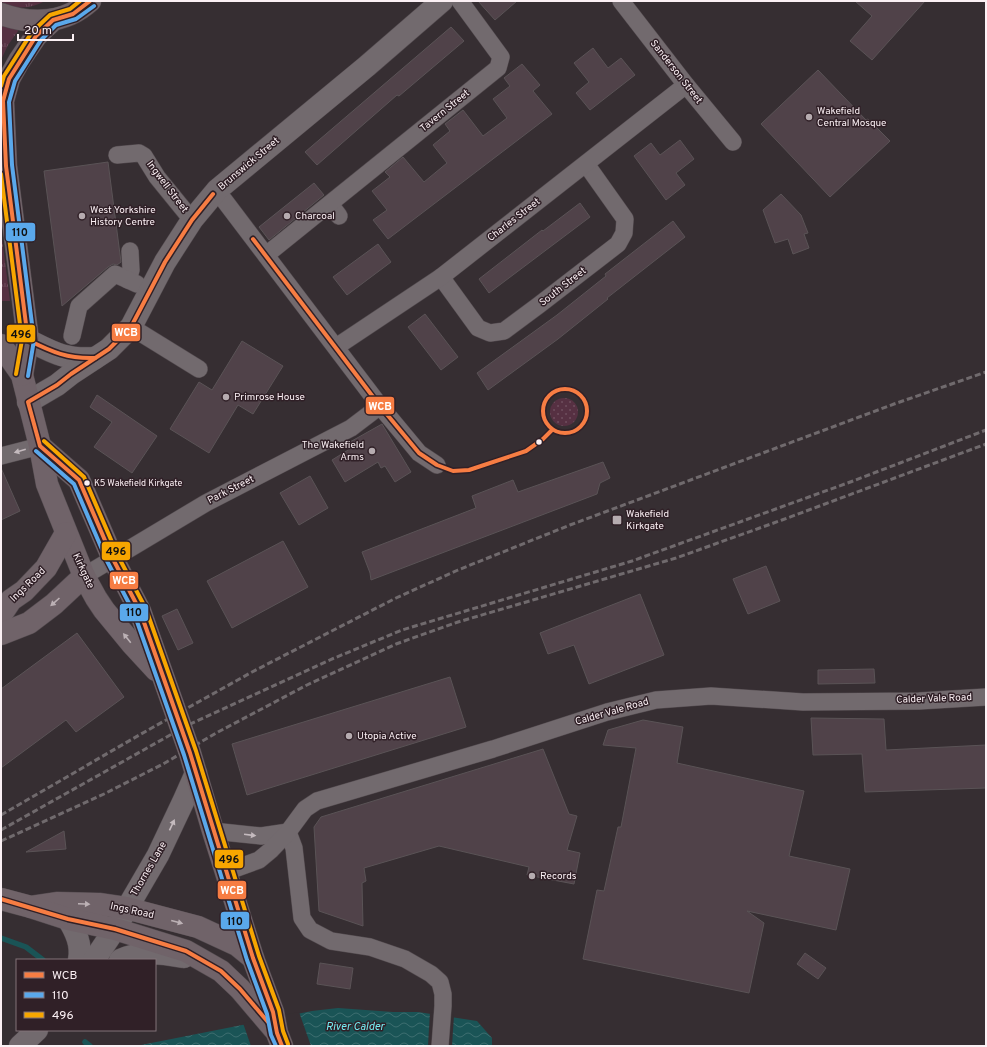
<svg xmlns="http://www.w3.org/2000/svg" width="987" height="1047" viewBox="0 0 987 1047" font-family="Overpass,sans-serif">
	<defs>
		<pattern id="grass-tufts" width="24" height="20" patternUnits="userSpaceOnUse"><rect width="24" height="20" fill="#563042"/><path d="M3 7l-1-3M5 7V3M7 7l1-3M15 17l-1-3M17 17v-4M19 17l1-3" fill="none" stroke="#6f4e5e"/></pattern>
		<pattern id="garden-dots" width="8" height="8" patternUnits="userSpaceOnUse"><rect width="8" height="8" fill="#563042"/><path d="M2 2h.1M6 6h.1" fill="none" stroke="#6f4e5e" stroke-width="1.8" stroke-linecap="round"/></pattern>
		<pattern id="water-waves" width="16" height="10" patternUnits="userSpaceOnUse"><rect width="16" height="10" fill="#1a5456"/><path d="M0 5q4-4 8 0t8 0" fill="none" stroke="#3c6d6f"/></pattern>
	</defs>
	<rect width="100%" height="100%" fill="#362e32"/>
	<g fill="url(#grass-tufts)">
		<path d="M1,1H45C31,9 16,10 1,2Z"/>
		<path d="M1,22L16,26L18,31L8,45L1,60Z"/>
		<path d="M1,230L10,301H2Z"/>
	</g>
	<circle fill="url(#garden-dots)" cx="564" cy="412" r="14"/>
	<path fill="url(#water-waves)" d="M338,1008L393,1012H418L477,1021L492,1038V1046H136L312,1011Z"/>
	<g fill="#362e32">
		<path d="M299,1012L311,1046H251L243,1023Z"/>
		<path d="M430,1012L454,1015L452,1046H428Z"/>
	</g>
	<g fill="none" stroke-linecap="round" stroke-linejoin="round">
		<g stroke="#1a5456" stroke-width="5.5">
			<path d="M1,938L26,947L43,960"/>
			<path d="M85,1042L90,1046"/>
		</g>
	</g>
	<g fill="#504249" stroke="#5a5356">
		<path d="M478,1H517L495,20Z"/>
		<path d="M855,1H925L872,60L850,41L872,16Z"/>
		<path d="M451,27L464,41L399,96L397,95L317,165L305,152Z"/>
		<path d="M593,48L608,68L621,58L635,75L590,110L576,93L589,82L574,63Z"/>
		<path d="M522,64L540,85L533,91L552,114L388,239L373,220L387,210L372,191L390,177L385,172L403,157L424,182L447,163L433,145L450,131L445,124L463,110L483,136L507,118L493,99L510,86L504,78Z"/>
		<path d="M818,70L866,120L868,119L890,141L830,197L761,124Z"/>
		<path d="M680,140L694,159L676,173L685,185L666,200L634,156L651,143L660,155Z"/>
		<path d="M108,162L121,262L117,265L113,264L108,267L62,306L44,171Z"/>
		<path d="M314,183L324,195L269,240L259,227Z"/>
		<path d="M781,194L801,215L808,233L804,234L809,248L793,254L788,239L775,243L763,210Z"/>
		<path d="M580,203L590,217L489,293L479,279L542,230L543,231Z"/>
		<path d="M673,221L685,237L607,298L608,299L558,339L488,390L477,373L557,315L606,276L605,274Z"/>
		<path d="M378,244L391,262L347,295L333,277Z"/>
		<path d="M425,314L458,357L441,370L408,327Z"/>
		<path d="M242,341L283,366L253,414L238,405L209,453L170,429L199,382L212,390Z"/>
		<path d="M97,395L157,436L132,473L94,447L112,422L90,407Z"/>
		<path d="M382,424L411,472L395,482L385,466L381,468L378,462L345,482L332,460L353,447L350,442Z"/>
		<path d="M603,462L610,478L600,483L597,494L371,580L370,573L362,552L476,508L472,496L513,480L518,492Z"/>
		<path d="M1,468L20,511L1,520Z"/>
		<path d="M310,476L328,508L299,525L280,493Z"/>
		<path d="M283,541L308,587L232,628L207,581Z"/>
		<path d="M766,566L780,601L748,614L733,579Z"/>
		<path d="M640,594L664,655L589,684L574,645L548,654L540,633Z"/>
		<path d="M177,609L193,643L178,650L162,616Z"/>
		<path d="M77,633L124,697L76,732L66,720L1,768V689Z"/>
		<path d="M874,669L875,683L818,684V670Z"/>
		<path d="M450,677L466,727L247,795L232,744Z"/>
		<path d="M811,718L884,719L886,750L986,745V788L865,792L862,754L813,755Z"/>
		<path d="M643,720L683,727L677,763L804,791L789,856L850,869L836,930L747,911L764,923L749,993L583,959L597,890L604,891L618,827H621L636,748L603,745L608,730Z"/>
		<path d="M543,749L569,814L577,816L567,850L580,853L574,884L527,875L529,867L439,846L364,868L366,881L362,883L363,926L319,911L314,827L321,817Z"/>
		<path d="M64,831L66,849L26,852Z"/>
		<path d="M805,953L826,968L818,979L797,964Z"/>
		<path d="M320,963L353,968L350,989L317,984Z"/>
	</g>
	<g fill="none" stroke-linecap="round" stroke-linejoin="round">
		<defs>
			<g id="street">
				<path d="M621,1L686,85L733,142"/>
				<path d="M117,155L139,153L144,156L157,177L192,220"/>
				<path d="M224,200L380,406L419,453L437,465"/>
				<path d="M330,204L339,216"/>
				<path d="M266,255L498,68L501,57L460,1"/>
				<path d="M441,277L478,328L490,333L504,331L539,305L618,244L624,233L625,219L586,164"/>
				<path d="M128,280L131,270L130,251"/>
				<path d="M131,327L199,369"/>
				<path d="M72,336L79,306L115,274L137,284"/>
				<path d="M336,347L441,277L686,85"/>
				<path d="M1,456L40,446"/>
				<path d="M84,576L206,503L351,428L380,406"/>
				<path d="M213,831L261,836L288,832"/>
				<path d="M288,832L294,848L302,918L310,930L331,941L370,947L405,959L431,974L440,982L443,994V1006L440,1046"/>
				<path d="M226,872L259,860L271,850L288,832L305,809L317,801L493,749L607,712L656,700L711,696L803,702L919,701L986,697"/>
			</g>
			<g id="secondary">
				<path d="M28,340C54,353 65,360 95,358"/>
				<path d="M28,402L57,385L71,374L109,349L131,327L165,262L192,220L217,190L367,66L442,1"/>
				<path d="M68,919C76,932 82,945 79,960"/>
				<path d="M94,960L115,929L158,855L184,800L196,773"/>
				<path d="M120,960C143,950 160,953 184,957"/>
				<path d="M20,1046L37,1030"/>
			</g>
			<g id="highway">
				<path d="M1,14C32,25 65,24 90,1"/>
				<path d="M1,345L22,375L40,446L47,484L84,576L96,598L104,610L132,644L156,670"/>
				<path d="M22,375L28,340L6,166L3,101L9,79L19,61L36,36L53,20"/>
				<path d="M40,446L79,480L113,559L140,611L190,753L213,831L253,958L273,1012L277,1033L282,1046"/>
				<path d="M1,615L11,600L24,591L46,568L66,533"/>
				<path d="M1,634L29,623L54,604L84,576"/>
				<path d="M1,899L31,907L58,903L99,904L126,908L198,927L237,945L253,958"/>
				<path d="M31,907L68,919L115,929L186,951L221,971L240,989L274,1029"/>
			</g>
		</defs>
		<use href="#street" stroke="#524a4e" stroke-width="18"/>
		<use href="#secondary" stroke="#524a4e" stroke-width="23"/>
		<use href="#highway" stroke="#524a4e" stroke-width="23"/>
		<use href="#street" stroke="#726a6e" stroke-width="17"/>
		<use href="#secondary" stroke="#726a6e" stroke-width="22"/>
		<use href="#highway" stroke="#706369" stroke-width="22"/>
		<g stroke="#706a6d" stroke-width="3" stroke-dasharray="6 3" stroke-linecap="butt">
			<path d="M1,815L141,734L252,672L396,598L458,570L570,525L894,404L986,372"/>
			<path d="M1,830L188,725L332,659L402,630L632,561L853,481L986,430"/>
			<path d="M1,841L104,794L163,764L218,732L307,685L396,644L458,622L676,558L782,520L986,444"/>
		</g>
		<defs>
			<g id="bus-1">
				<path d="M90,1L73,14L53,20L36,36L9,79L3,101L6,166L28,340C52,352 68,359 95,358"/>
				<path d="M213,194L192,220L165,262L131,327L109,349L71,374L57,385L28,402L40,446L79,480L113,559L140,611L190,753L253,958L273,1012L277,1033L282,1046"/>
				<path d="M253,239L380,406L419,453L437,465L453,471L469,470L526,451L543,439L552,430"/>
				<circle cx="565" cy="411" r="22"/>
				<path d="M1,899L68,919L115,929L186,951L221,971L240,989L268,1022"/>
			</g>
			<g id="bus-2">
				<path d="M28,376L34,340L12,165L9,102L15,81L41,40L56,25L76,19L94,6"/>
				<path d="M36,451L74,484L107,561L134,613L184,755L247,960L267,1014L271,1035L276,1046"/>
			</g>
			<g id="bus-3">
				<path d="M1,86L4,76L32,32L50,15L70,9L80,1"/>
				<path d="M1,174L22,340L16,374"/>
				<path d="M44,441L84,477L118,556L146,609L196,751L259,956L279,1010L283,1031L288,1044"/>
			</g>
		</defs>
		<use href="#bus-1" stroke="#302027" stroke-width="7"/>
		<use href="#bus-2" stroke="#302027" stroke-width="7"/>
		<use href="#bus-3" stroke="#302027" stroke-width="7"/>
		<use href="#bus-1" stroke="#f77d43" stroke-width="4"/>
		<use href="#bus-2" stroke="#5aa8eb" stroke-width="4"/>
		<use href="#bus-3" stroke="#f7a600" stroke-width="4"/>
	</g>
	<defs><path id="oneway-solid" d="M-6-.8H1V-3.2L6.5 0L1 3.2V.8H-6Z"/></defs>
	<g fill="#c4babe">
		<use href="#oneway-solid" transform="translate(20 451) rotate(164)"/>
		<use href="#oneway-solid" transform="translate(172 825) rotate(-65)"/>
		<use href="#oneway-solid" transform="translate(250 835) rotate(7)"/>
	</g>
	<g fill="#bcb1b5">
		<use href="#oneway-solid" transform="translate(55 602) rotate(138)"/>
		<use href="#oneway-solid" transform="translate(127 638) rotate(-129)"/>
		<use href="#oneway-solid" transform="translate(84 904) rotate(3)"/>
		<use href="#oneway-solid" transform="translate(177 922) rotate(15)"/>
	</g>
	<g fill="#b6acb0" stroke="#302027" stroke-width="1.5">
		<circle cx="809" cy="117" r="4"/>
		<circle cx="82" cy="216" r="4"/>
		<circle cx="287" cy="216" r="4"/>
		<circle cx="226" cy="397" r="4"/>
		<circle cx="372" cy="451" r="4"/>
		<rect x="612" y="515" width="10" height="10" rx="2"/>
		<circle cx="349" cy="736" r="4"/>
		<circle cx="532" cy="876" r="4"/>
	</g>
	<g fill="#fbf0f4" stroke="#302027" stroke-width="1.5">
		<circle cx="539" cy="442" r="3.5"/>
		<circle cx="87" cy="483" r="3.5"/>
	</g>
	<g text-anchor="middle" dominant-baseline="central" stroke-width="3" stroke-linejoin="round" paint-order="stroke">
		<g font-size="9" fill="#fbf0f4" stroke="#302027" text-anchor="start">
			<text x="94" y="483">K5 Wakefield Kirkgate</text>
		</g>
		<g font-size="10" fill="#fbf0f4" stroke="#302027">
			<text transform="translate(676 72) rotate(52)">Sanderson Street</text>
			<text transform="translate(445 111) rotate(-39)">Tavern Street</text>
			<text transform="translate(249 164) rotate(-40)">Brunswick Street</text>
			<text transform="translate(167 187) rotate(53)">Ingwell Street</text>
			<text transform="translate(514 220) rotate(-38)">Charles Street</text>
			<text transform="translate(563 287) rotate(-38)">South Street</text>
			<text transform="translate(231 490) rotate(-27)">Park Street</text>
			<text transform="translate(83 571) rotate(65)">Kirkgate</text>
			<text transform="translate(28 585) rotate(-44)">Ings Road</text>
			<text transform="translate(934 699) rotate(-2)">Calder Vale Road</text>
			<text transform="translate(612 712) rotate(-16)">Calder Vale Road</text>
			<text transform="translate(149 869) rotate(-60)">Thornes Lane</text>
			<text transform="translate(132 911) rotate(12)">Ings Road</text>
		</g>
		<g font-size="10" fill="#fbf0f4" stroke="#302027" text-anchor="start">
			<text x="817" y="111">Wakefield<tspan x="817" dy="12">Central Mosque</tspan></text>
			<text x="90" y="210">West Yorkshire<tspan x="90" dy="12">History Centre</tspan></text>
			<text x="295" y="216">Charcoal</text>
			<text x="234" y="397">Primrose House</text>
			<text x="364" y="445" text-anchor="end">The Wakefield<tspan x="364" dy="12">Arms</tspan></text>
			<text x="626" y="514">Wakefield<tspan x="626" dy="12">Kirkgate</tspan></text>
			<text x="357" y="736">Utopia Active</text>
			<text x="540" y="876">Records</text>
		</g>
		<g font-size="11" font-style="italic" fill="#74edf2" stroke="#302027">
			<text x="355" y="1027">River Calder</text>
		</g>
	</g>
	<g stroke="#302027" stroke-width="1.5">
		<rect x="5" y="222" width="31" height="20" rx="4" fill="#5aa8eb"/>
		<rect x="111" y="323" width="30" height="19" rx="4" fill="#f77d43"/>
		<rect x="6" y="324" width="30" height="19" rx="4" fill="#f7a600"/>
		<rect x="365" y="396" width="30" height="19" rx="4" fill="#f77d43"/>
		<rect x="101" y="541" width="30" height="20" rx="4" fill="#f7a600"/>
		<rect x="109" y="571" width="30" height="19" rx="4" fill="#f77d43"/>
		<rect x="119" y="603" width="30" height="19" rx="4" fill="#5aa8eb"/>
		<rect x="214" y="849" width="30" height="20" rx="4" fill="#f7a600"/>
		<rect x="217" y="880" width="30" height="20" rx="4" fill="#f77d43"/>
		<rect x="220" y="911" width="30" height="19" rx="4" fill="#5aa8eb"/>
	</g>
	<g font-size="11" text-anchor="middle" font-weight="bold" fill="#fff">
		<text x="126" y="336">WCB</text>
		<text x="380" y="410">WCB</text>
		<text x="124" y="584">WCB</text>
		<text x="232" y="894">WCB</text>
	</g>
	<g font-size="11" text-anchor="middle" font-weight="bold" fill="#111">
		<text x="20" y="236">110</text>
		<text x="21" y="338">496</text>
		<text x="116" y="555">496</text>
		<text x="134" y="616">110</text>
		<text x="229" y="863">496</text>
		<text x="235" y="925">110</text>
	</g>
	<rect width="987" height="1047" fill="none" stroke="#fbf0f4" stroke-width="4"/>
	<rect x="16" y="959" width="140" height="72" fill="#302027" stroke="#817379"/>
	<rect x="24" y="972" width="20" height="6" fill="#f77d43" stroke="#817379"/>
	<text x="52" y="979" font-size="12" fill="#fbf0f4">WCB</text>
	<rect x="24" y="992" width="20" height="6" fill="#5aa8eb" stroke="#817379"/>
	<text x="52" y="999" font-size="12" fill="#fbf0f4">110</text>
	<rect x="24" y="1012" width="20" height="6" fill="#f7a600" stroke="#817379"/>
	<text x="52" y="1019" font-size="12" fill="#fbf0f4">496</text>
	<path d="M18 34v6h55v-6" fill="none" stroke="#fbf0f4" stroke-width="2"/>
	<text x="24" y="34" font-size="12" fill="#fbf0f4" stroke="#302027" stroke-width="3" paint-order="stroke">20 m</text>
</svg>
